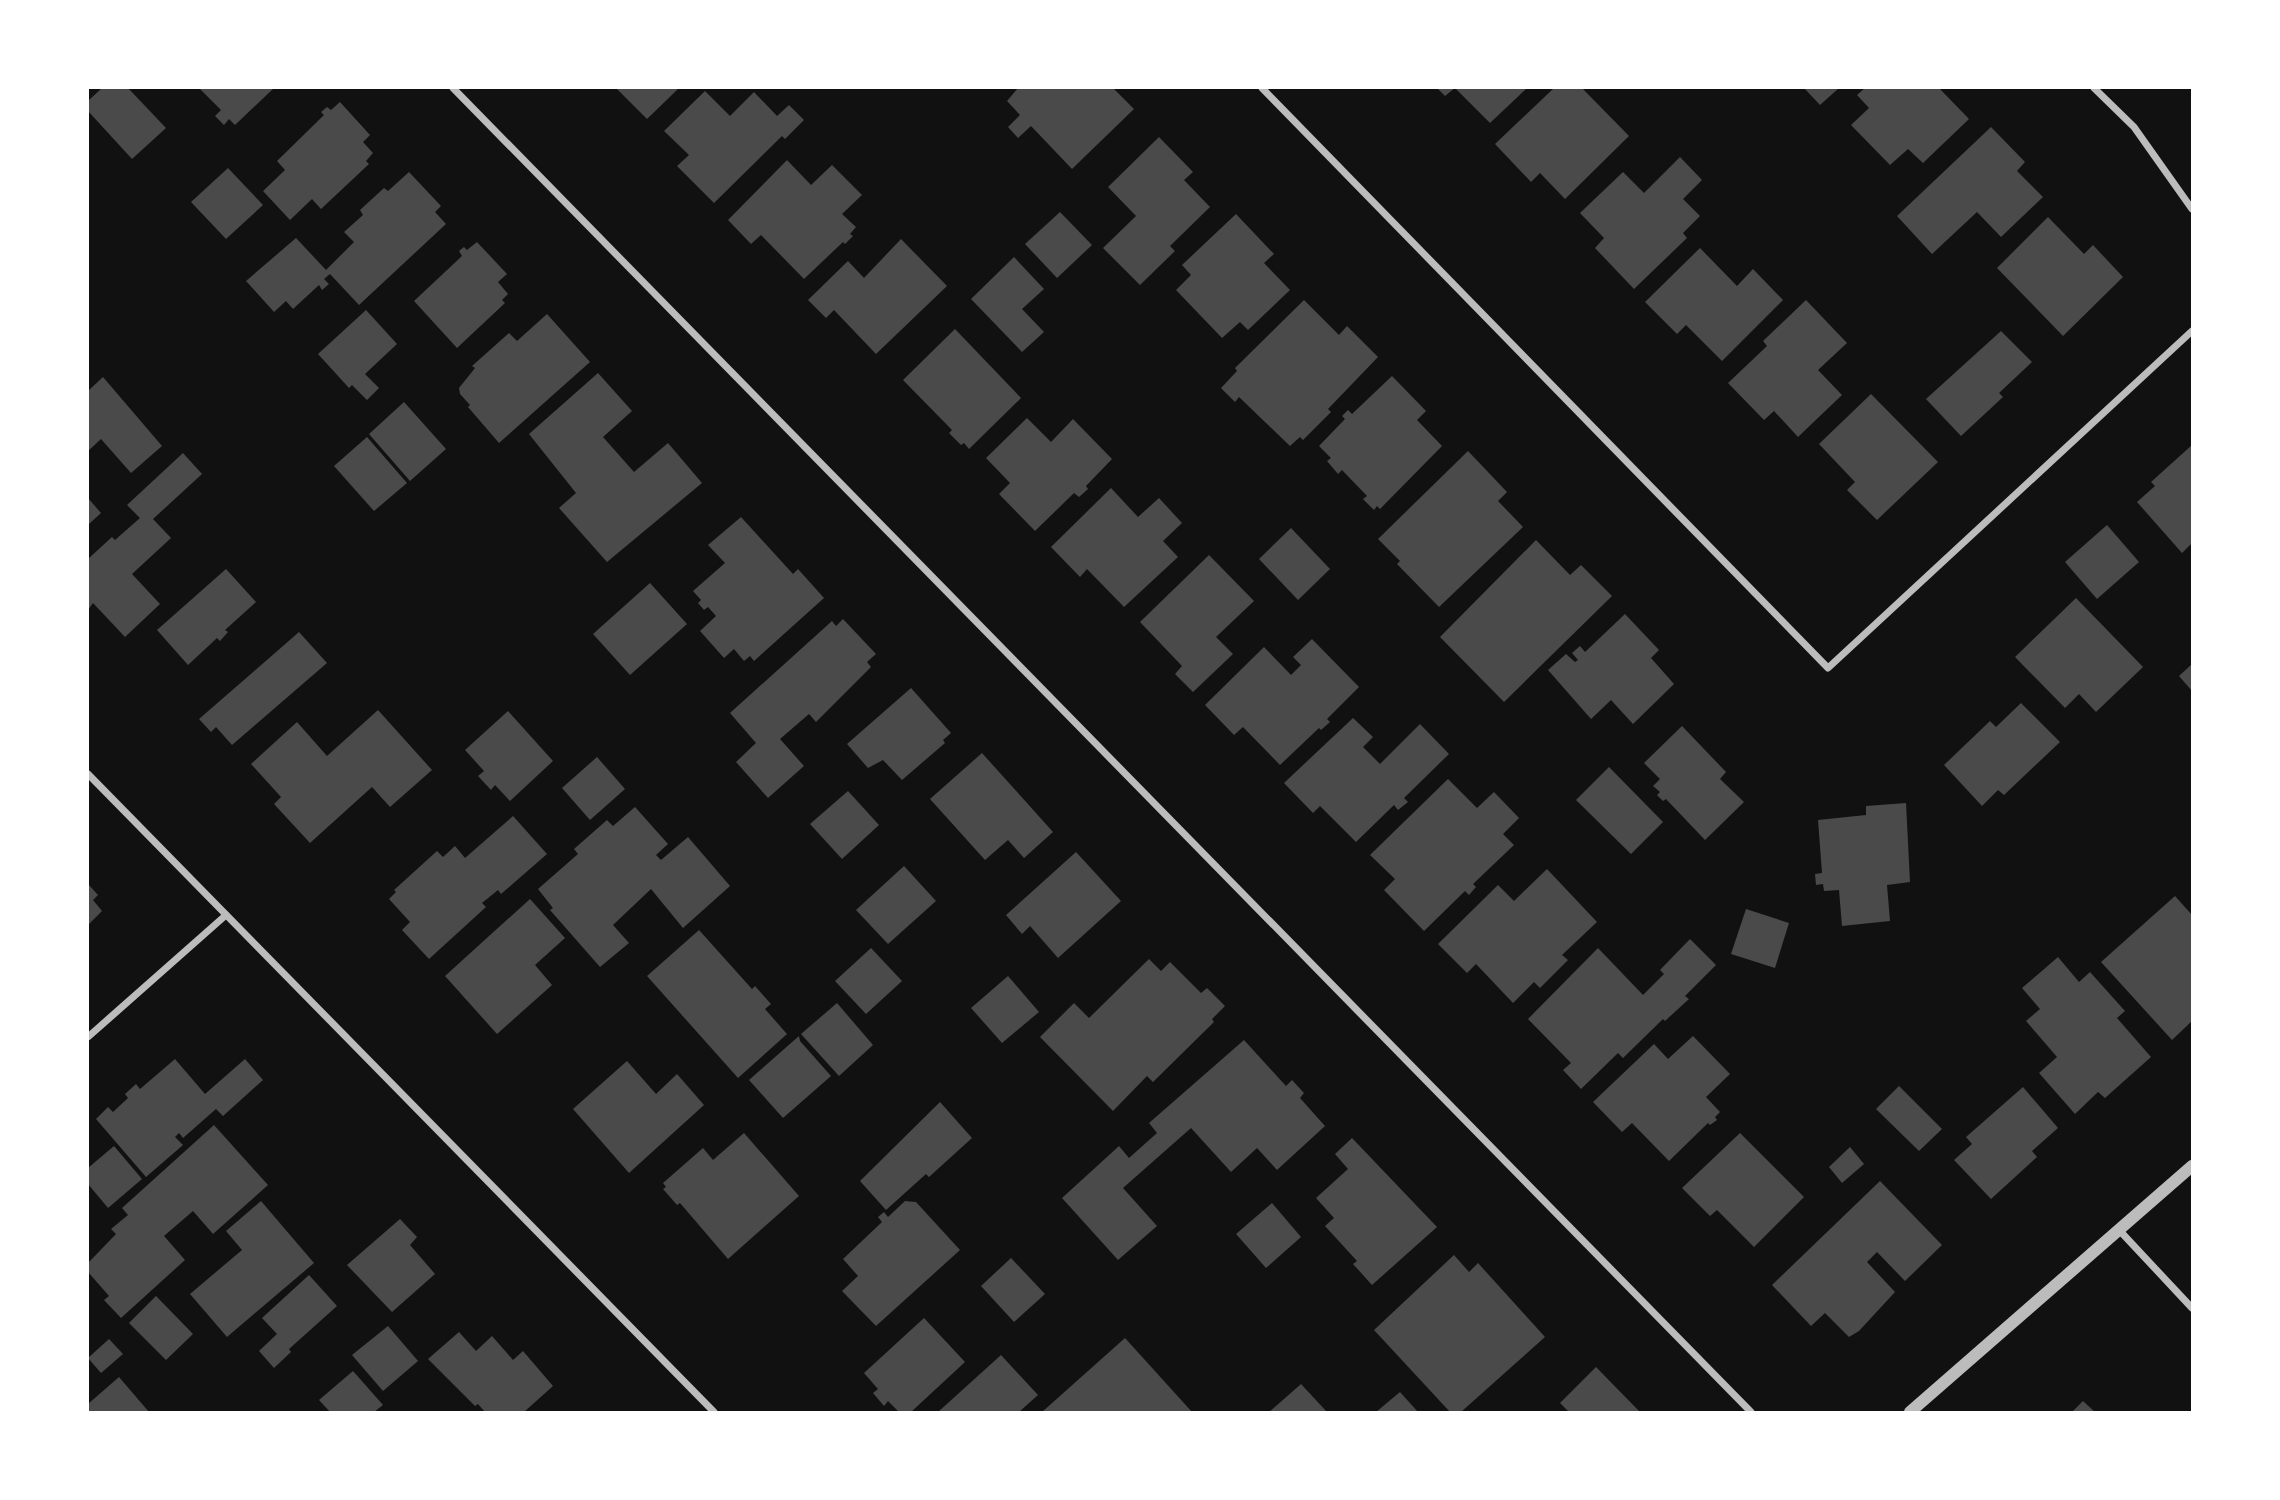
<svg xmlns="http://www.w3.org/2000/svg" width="2280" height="1500" viewBox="0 0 2280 1500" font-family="Raleway,sans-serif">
	<rect width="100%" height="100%" fill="#111"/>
	<g fill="#4a4a4a">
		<path d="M102,88H128L166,128L132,159L88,111V101Z"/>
		<path d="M199,88H274L235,125L229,119L224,125L215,116L221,110Z"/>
		<path d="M616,88H679L647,119Z"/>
		<path d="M1018,88H1113L1134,109L1072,169L1031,126L1018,138L1008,127L1020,115L1007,101Z"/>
		<path d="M1437,88H1455L1445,96Z"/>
		<path d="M1455,88H1527L1490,123Z"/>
		<path d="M1554,88H1582L1629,136L1565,199L1540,173L1531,182L1495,144Z"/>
		<path d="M1804,88H1839L1820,105Z"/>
		<path d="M1865,88H1939L1969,119L1923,163L1908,149L1890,165L1851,125L1869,108L1857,95Z"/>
		<path d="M705,91L730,116L754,92L777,116L789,105L804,120L785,139L782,136L714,203L677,166L689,155L664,131Z"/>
		<path d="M340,102L370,135L363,142L373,153L366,161L369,164L321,209L312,199L290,220L263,191L285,170L277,161L324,115L321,112L327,107L331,110Z"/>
		<path d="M1991,127L2025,162L2017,171L2043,197L2001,237L1977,212L1932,254L1897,216Z"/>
		<path d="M1159,137L1193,172L1184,180L1210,207L1170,246L1175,251L1140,285L1103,248L1136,216L1108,187Z"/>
		<path d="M1680,157L1702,180L1683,199L1700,216L1683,233L1687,238L1634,289L1595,248L1604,238L1580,213L1623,172L1644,193Z"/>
		<path d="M787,160L811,185L832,165L862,195L842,214L856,227L850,234L853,236L845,244L843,242L804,279L761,235L751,244L728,220Z"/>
		<path d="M228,168L263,205L226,239L191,202Z"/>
		<path d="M409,172L441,206L435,212L446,224L359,305L330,274L324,279L329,284L322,290L319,285L293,309L286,301L274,312L246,281L296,238L326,270L354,242L344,232L363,215L360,210L384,188L388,191Z"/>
		<path d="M1060,212L1092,245L1057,278L1025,244Z"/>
		<path d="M1236,214L1274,254L1264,263L1290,290L1248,330L1240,322L1222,338L1176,290L1191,275L1182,265Z"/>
		<path d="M2048,217L2084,254L2093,245L2123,277L2063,336L1997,268Z"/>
		<path d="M901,239L947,286L876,354L834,310L826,318L808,300L848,261L864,278Z"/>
		<path d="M477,242L507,274L498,282L508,294L502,300L505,303L457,348L414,301L462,256L459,251L464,247L467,250Z"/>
		<path d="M1700,248L1737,286L1753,269L1783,300L1722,361L1686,325L1677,334L1645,302Z"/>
		<path d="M1014,257L1044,289L1022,309L1044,332L1022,352L971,299Z"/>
		<path d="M1304,300L1339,335L1347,326L1378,357L1328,409L1331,412L1303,440L1300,437L1290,446L1239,397L1235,402L1221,388L1237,371L1235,368Z"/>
		<path d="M1806,300L1847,343L1818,370L1842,395L1798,437L1774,411L1764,420L1728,383L1767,346L1763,341Z"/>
		<path d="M366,310L397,344L365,374L379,388L367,400L352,385L349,388L318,354Z"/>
		<path d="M547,314L590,362L499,443L468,407L470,405L460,394L459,388L475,368L472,366L509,333L517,341Z"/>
		<path d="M955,329L1021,398L969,449L964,443L961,445L949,433L952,430L903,380Z"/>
		<path d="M2001,331L2032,362L1999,393L2003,397L1961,436L1926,399Z"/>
		<path d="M598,373L632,411L603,437L634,472L668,443L702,483L607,562L559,508L576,493L529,434Z"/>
		<path d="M1392,376L1426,411L1417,420L1442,446L1380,509L1377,506L1374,510L1363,499L1367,496L1342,470L1338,474L1327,461L1331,458L1319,446L1345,419L1342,416L1348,410L1352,414Z"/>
		<path d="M103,377L162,446L131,473L101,439L88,451V391Z"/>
		<path d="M1871,394L1938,462L1877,520L1847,490L1855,482L1819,444Z"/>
		<path d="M404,402L446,449L410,481L369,434Z"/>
		<path d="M1027,418L1051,442L1073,419L1112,459L1086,486L1088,489L1079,497L1074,493L1035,531L999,494L1010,483L986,458Z"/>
		<path d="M367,437L407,483L374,511L334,466Z"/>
		<path d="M2192,445V543L2182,553L2137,502L2155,486L2151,482Z"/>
		<path d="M1468,451L1507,492L1498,501L1523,527L1439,607L1397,564L1400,561L1378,539Z"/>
		<path d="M183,453L202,474L153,519L171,538L132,574L160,604L125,637L93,603L88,610V559L112,537L115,540L140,518L127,505Z"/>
		<path d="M1111,488L1138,517L1159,498L1182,523L1163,541L1178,557L1124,607L1087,569L1080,577L1051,547Z"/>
		<path d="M88,498L101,513L88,525Z"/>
		<path d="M741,517L793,574L798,569L824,598L754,661L750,656L744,661L734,649L724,658L700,631L716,616L708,607L704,610L698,603L701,600L693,591L725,563L708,545Z"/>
		<path d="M2107,525L2139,562L2097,599L2065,562Z"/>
		<path d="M1291,528L1330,569L1298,600L1259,559Z"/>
		<path d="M1536,540L1570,575L1581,565L1612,596L1504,702L1440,637Z"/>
		<path d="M1209,555L1254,601L1216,637L1233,654L1193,692L1175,674L1182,666L1140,622Z"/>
		<path d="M226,569L256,602L225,630L228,632L220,641L217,638L188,665L157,630Z"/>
		<path d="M650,583L687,624L630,675L593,634Z"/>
		<path d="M2076,598L2143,667L2096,712L2079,694L2065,708L2015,657Z"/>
		<path d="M1625,614L1659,650L1651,658L1674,684L1633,724L1611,700L1591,719L1548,670L1566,654L1575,662L1578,660L1572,653L1580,646L1585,652Z"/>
		<path d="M843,619L876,654L867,662L871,667L816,722L809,714L780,739L804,766L768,798L736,762L756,743L730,713L832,621L836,626Z"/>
		<path d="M299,632L327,663L232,745L216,727L211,732L199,719Z"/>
		<path d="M1312,639L1359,687L1327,719L1330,722L1321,730L1319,728L1280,765L1243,727L1234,735L1205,705L1264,647L1291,675L1301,665L1293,657Z"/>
		<path d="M2192,664V691L2179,676Z"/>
		<path d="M911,688L951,733L943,740L945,743L902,780L883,760L868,768L847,744Z"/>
		<path d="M2021,703L2060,742L2004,795L1998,790L1982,806L1944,765L1990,721L1996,727Z"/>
		<path d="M378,710L432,770L390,807L372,787L310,843L274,804L281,797L251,764L297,722L327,756Z"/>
		<path d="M508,711L553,761L510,801L495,785L491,790L478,776L484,771L465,750Z"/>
		<path d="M1353,718L1373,737L1363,747L1380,764L1420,724L1449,754L1404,798L1408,802L1398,810L1394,805L1356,842L1320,806L1313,813L1284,783Z"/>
		<path d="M1682,726L1726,772L1720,779L1744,802L1705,840L1666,799L1663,801L1657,795L1660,792L1653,786L1660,779L1644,763Z"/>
		<path d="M982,753L1053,832L1024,858L1008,840L985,860L930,799Z"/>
		<path d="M597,757L625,789L590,820L562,788Z"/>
		<path d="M1609,767L1663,822L1631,854L1576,800Z"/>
		<path d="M1448,779L1477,808L1494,792L1519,818L1503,834L1514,845L1473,884L1476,887L1469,895L1465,891L1424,931L1384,890L1395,879L1370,855Z"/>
		<path d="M848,791L879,825L842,859L810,824Z"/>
		<path d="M1906,803L1910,882L1887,885L1890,921L1842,926L1839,890L1824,891L1823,884L1816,885L1815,874L1822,873L1818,820L1866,815V806Z"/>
		<path d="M635,807L668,844L656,855L661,860L688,837L730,886L683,928L651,889L613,925L629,943L600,967L550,910L553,908L538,889L578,854L574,849L607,820L613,826Z"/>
		<path d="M513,816L547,854L501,894L498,890L482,903L486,907L429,959L402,930L410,922L389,899L396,892L394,890L437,851L443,857L455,846L465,858Z"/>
		<path d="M1076,852L1121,901L1058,958L1030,926L1022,934L1006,915Z"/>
		<path d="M904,866L936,901L888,944L856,910Z"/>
		<path d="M1547,869L1597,922L1562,955L1568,960L1540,988L1534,982L1513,1003L1476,964L1467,973L1438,944L1498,885L1514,901Z"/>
		<path d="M88,884L98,895L93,900L102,911L88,925Z"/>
		<path d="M2175,896L2192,915V1021L2172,1040L2101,962Z"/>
		<path d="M530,899L565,938L535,965L552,985L497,1034L445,976Z"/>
		<path d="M1746,909L1789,923L1775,968L1731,954Z"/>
		<path d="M699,930L752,989L755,986L771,1004L765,1009L787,1034L738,1078L647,976Z"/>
		<path d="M1690,939L1716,965L1685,996L1689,999L1665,1021L1663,1019L1623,1058L1618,1053L1581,1089L1563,1070L1571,1063L1528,1019L1598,948L1643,995L1664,974L1660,970Z"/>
		<path d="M871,948L902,981L866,1014L835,981Z"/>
		<path d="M2058,957L2079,982L2090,972L2125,1011L2117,1018L2151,1057L2105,1098L2098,1092L2075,1114L2039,1073L2057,1057L2026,1021L2040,1009L2022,988Z"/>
		<path d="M1149,959L1161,971L1170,962L1201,993L1207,988L1225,1006L1212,1019L1214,1022L1153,1082L1147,1076L1113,1111L1040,1037L1074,1003L1089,1018Z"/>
		<path d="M1008,976L1039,1012L1002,1043L971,1008Z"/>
		<path d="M837,1003L873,1045L839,1076L801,1034Z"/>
		<path d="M799,1036L800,1041L831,1076L783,1118L749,1080Z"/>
		<path d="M1693,1036L1730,1074L1706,1097L1720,1112L1715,1117L1717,1120L1710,1125L1708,1123L1669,1161L1632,1123L1622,1132L1593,1102L1654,1044L1668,1059Z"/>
		<path d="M1244,1040L1286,1086L1292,1080L1304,1093L1300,1098L1325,1126L1277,1170L1257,1148L1231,1172L1191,1128L1123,1188L1157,1226L1118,1260L1062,1198L1119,1146L1129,1158L1157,1133L1149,1123Z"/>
		<path d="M175,1059L205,1094L245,1059L263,1080L223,1116L216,1109L183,1138L179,1133L175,1137L183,1145L146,1177L96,1119L108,1107L113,1112L128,1098L125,1094L136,1084L140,1089Z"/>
		<path d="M627,1061L656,1094L677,1074L704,1105L629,1173L573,1109Z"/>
		<path d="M1899,1086L1942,1129L1919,1151L1876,1109Z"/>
		<path d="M2023,1087L2058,1128L2032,1151L2037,1157L1991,1199L1954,1160L1972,1144L1966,1137Z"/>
		<path d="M940,1102L972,1138L929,1177L926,1174L886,1210L860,1181Z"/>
		<path d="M214,1125L268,1185L213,1234L193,1211L164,1236L185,1260L121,1318L104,1300L109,1296L88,1272V1263L116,1234L111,1229L128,1215L122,1208Z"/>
		<path d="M744,1133L799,1196L728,1259L680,1203L677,1205L663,1189L666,1187L663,1183L703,1148L713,1160Z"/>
		<path d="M1740,1133L1804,1197L1754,1247L1717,1210L1710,1216L1682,1188Z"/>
		<path d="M1352,1138L1437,1227L1372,1285L1353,1264L1357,1261L1325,1226L1334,1218L1316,1198L1348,1169L1335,1154Z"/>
		<path d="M114,1146L142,1179L108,1208L88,1184V1168Z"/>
		<path d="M1850,1147L1864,1164L1842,1183L1829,1167Z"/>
		<path d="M1880,1181L1942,1245L1905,1281L1877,1252L1867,1262L1895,1292L1859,1331L1849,1337L1825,1313L1811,1326L1772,1285Z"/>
		<path d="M261,1201L314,1263L227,1337L190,1294L242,1250L226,1231Z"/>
		<path d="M905,1201L916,1202L960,1250L876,1326L842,1291L858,1276L843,1259L882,1222L878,1217L884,1212L888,1217Z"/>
		<path d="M1272,1203L1301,1237L1266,1268L1236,1234Z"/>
		<path d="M400,1219L417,1237L410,1245L435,1274L392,1312L347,1265Z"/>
		<path d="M1454,1255L1469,1272L1478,1263L1545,1337L1461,1412H1450L1374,1330Z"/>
		<path d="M1011,1258L1045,1294L1014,1322L981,1286Z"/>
		<path d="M309,1275L337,1306L289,1349L291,1352L274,1368L259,1351L277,1334L262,1318Z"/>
		<path d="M156,1296L193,1334L166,1360L129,1323Z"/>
		<path d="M924,1318L965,1362L911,1412H899L888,1401L884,1406L873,1393L878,1389L864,1373Z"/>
		<path d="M388,1326L418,1361L383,1391L352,1355Z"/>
		<path d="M459,1332L476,1351L492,1336L513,1360L523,1351L553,1386L524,1412H485L478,1404L475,1406L428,1359Z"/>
		<path d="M1125,1338L1192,1412H1042Z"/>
		<path d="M109,1339L123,1354L101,1373L88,1358Z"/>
		<path d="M1001,1355L1038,1395L1019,1412H938Z"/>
		<path d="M1596,1367L1640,1412H1569L1560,1403Z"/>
		<path d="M353,1371L383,1405L374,1412H330L319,1400Z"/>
		<path d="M119,1377L149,1412H88V1404Z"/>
		<path d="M1301,1384L1327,1412H1269Z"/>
		<path d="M1400,1392L1418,1412H1376Z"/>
		<path d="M2083,1401L2095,1412H2072Z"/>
	</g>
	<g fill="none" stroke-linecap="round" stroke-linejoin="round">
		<g stroke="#bcbcbc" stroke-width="7">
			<path d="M453,88L1751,1412"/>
			<path d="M1262,88L1828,668L2192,331"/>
			<path d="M2094,88L2134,127L2192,209"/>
			<path d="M88,774L714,1412"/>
			<path d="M88,1037L226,915"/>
			<path d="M2120,1231L2192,1308"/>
		</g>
		<path stroke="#bcbcbc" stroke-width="12" d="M1910,1412L2192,1166"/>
	</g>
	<rect width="2280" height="1500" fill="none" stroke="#ffffff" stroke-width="178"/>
</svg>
